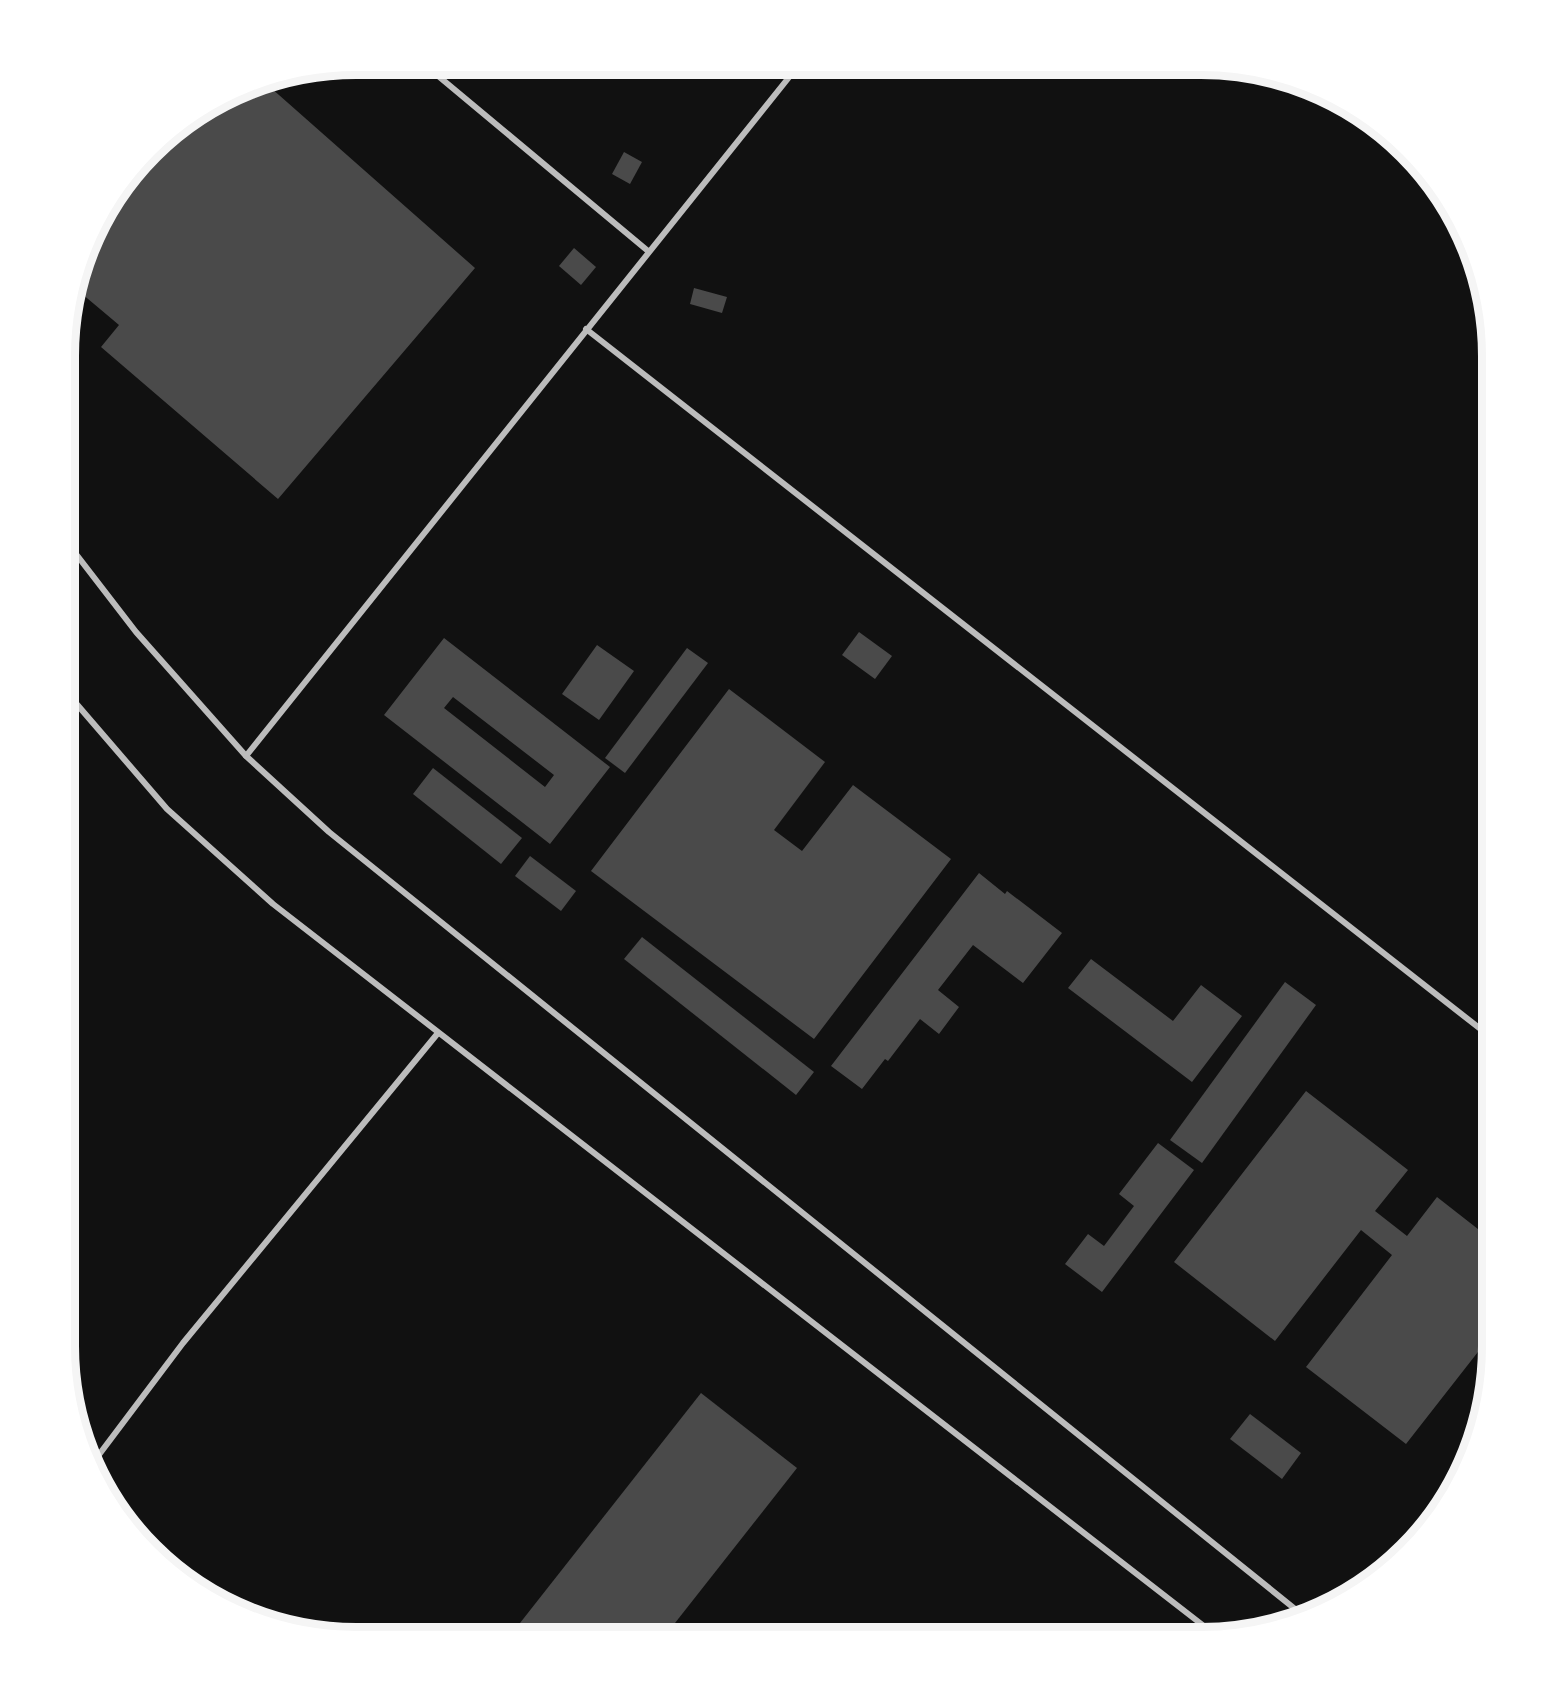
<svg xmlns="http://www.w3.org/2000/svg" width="1557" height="1702" viewBox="0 0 1557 1702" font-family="Commissioner,sans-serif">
	<rect width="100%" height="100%" fill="#111"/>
	<g fill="#4a4a4a" fill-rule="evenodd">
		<path d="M262,80L475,268L278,499L101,347L119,325L75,288L103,211L164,137Z"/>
		<path d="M624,152L642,162L630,184L612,174Z"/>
		<path d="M574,248L596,267L581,285L559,266Z"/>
		<path d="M694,288L727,297L722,313L690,304Z"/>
		<path d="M859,632L892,656L875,679L842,655Z"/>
		<path d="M444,638L610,767L550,844L384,715ZM453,697L554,775L545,787L444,708Z"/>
		<path d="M597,645L634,671L599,720L562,694Z"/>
		<path d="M687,648L708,663L625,773L605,758Z"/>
		<path d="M729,689L825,762L774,830L802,851L853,785L951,859L814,1039L591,871Z"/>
		<path d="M433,768L522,838L501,864L413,794Z"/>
		<path d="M530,856L576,891L561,911L515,876Z"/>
		<path d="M979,873L1005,894L1007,891L1062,933L1023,983L973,945L938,990L959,1007L939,1034L920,1019L888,1061L885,1059L862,1089L831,1066Z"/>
		<path d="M642,937L814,1072L796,1095L624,959Z"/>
		<path d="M1091,959L1173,1021L1201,985L1242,1016L1192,1082L1068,988Z"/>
		<path d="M1285,982L1316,1005L1202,1163L1170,1140Z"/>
		<path d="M1306,1091L1408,1170L1375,1211L1407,1236L1437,1197L1492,1240V1334L1406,1444L1306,1367L1392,1255L1361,1230L1275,1341L1174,1262Z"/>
		<path d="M1158,1143L1194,1170L1102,1292L1065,1264L1088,1234L1104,1246L1134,1206L1119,1194Z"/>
		<path d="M701,1393L797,1468L664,1637H509Z"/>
		<path d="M1250,1414L1301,1453L1282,1479L1230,1439Z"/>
	</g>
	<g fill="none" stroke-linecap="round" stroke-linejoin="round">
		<g stroke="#bcbcbc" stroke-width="6">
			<path d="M425,65L648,251"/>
			<path d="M586,329L1492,1038"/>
			<path d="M69,545L136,632L246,756L329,832L1305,1617"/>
			<path d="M68,694L167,809L273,904L1218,1637"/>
			<path d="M246,756L798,66"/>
			<path d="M92,1464L183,1343L438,1033"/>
		</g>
	</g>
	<path d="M0 0H1557V1702H0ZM356 75H1201A281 281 0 0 1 1482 356V1346A281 281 0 0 1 1201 1627H356A281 281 0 0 1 75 1346V356A281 281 0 0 1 356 75Z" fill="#fff" fill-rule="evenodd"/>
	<path fill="none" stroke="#f5f5f5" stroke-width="8" d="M356 75H1201A281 281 0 0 1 1482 356V1346A281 281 0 0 1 1201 1627H356A281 281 0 0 1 75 1346V356A281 281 0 0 1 356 75Z"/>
</svg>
